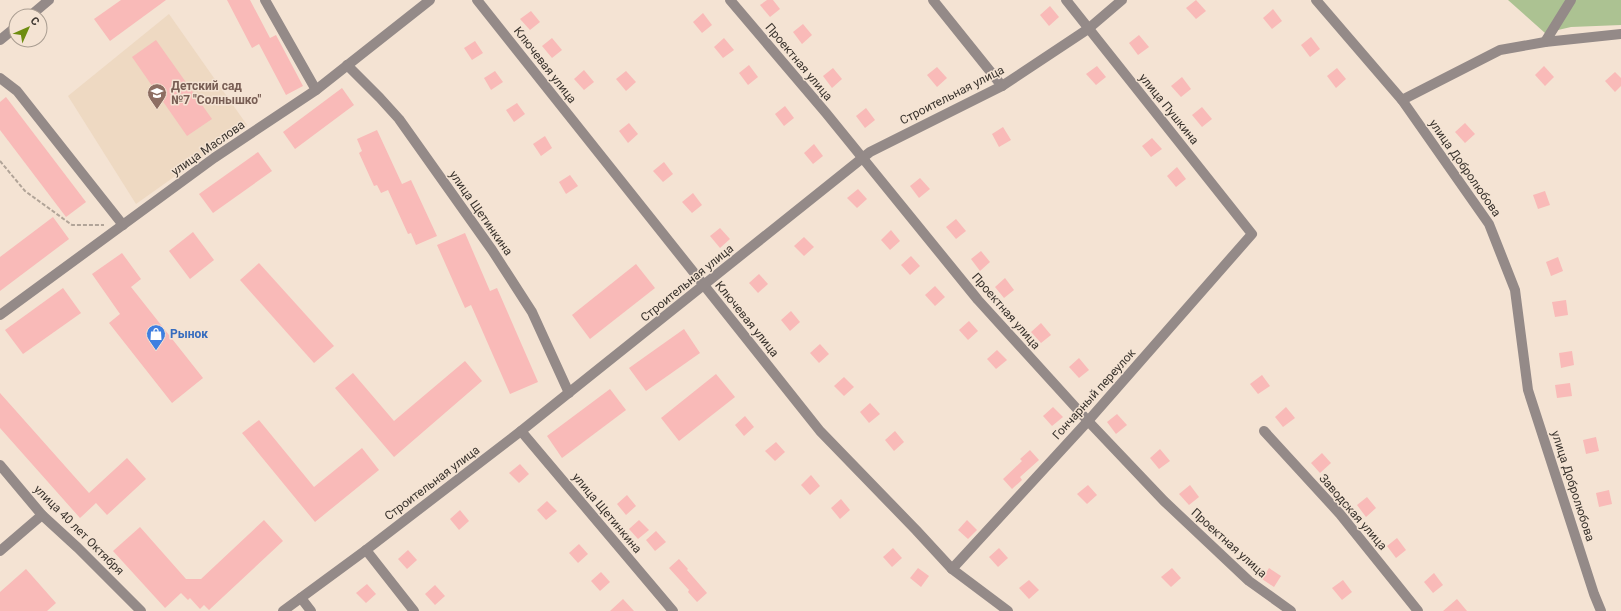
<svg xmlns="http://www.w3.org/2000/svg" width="1621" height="611" viewBox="0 0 1621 611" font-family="Roboto,sans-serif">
	<rect width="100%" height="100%" fill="#f4e3d3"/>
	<path fill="#eed9c2" d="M169,14L247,125L136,204L68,96Z"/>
	<path fill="#acc292" d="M1508,0H1621V25L1571,27L1545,33Z"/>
	<g fill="#f9bab8">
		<path d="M121,0H166L110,41L94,19Z"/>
		<path d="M227,0H250L270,38L276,35L303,86L286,95L259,44L252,48Z"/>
		<path d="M767,0H773L780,9L770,17L760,5Z"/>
		<path d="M1196,0L1206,11L1196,19L1186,8Z"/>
		<path d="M1050,6L1059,17L1049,26L1040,15Z"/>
		<path d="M1273,9L1282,21L1272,29L1263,18Z"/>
		<path d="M531,11L540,22L530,30L520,19Z"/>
		<path d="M703,13L712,25L702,33L693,22Z"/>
		<path d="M803,24L812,35L802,44L793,32Z"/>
		<path d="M1139,35L1149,47L1138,55L1129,43Z"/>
		<path d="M1311,37L1320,49L1310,57L1301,45Z"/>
		<path d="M552,38L562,50L552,58L542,46Z"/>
		<path d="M724,38L734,50L723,58L714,47Z"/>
		<path d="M156,40L212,119L187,136L132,57Z"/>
		<path d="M475,41L483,53L472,60L464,48Z"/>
		<path d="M749,65L758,77L748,85L739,73Z"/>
		<path d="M1097,66L1106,77L1096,85L1086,74Z"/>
		<path d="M1544,66L1554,77L1545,86L1535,75Z"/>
		<path d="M937,67L947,78L937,87L927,75Z"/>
		<path d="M833,68L842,79L832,88L823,76Z"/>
		<path d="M1337,68L1346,79L1336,88L1327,76Z"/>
		<path d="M584,70L594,82L584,90L574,79Z"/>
		<path d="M495,71L503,82L491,90L484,78Z"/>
		<path d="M626,71L636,82L626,91L616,79Z"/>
		<path d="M1615,72L1621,78V86L1615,92L1605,81Z"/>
		<path d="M1182,77L1191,89L1181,97L1171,86Z"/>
		<path d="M342,88L354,105L295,149L283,132Z"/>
		<path d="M6,97L86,202L66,217L0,130V102Z"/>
		<path d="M517,103L525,114L514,122L506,110Z"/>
		<path d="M785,106L794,118L784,126L775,114Z"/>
		<path d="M1202,107L1212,119L1202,127L1192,115Z"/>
		<path d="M866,108L875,120L865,128L856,116Z"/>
		<path d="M629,123L638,134L628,143L619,131Z"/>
		<path d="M1465,123L1475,134L1465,143L1455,132Z"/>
		<path d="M1003,127L1011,140L999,147L992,134Z"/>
		<path d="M377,130L402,184L411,180L437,236L416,245L411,233L408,234L388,190L381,193L377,185L374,186L359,153L362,151L357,139Z"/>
		<path d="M545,136L552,148L541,156L533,144Z"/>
		<path d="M1152,138L1162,149L1151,157L1142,146Z"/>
		<path d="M814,144L823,156L813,164L804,153Z"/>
		<path d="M258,152L272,171L213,213L199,194Z"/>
		<path d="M664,162L673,174L663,182L653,171Z"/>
		<path d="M1177,167L1186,179L1176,187L1167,176Z"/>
		<path d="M570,175L578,186L566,194L559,182Z"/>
		<path d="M920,178L930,189L919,198L910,186Z"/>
		<path d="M858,189L867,199L857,208L847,198Z"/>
		<path d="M1545,191L1550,205L1538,209L1533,195Z"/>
		<path d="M693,193L702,205L692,213L682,202Z"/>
		<path d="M53,217L69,239L0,291V257Z"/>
		<path d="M956,219L966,231L956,239L946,227Z"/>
		<path d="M720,228L730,239L720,248L710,236Z"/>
		<path d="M891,230L900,241L890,250L881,240Z"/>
		<path d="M193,232L214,260L190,279L169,251Z"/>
		<path d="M465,233L490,291L497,288L538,382L510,394L471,305L465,308L437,245Z"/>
		<path d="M804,237L814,247L804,256L794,246Z"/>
		<path d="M981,251L990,262L980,271L971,259Z"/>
		<path d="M122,253L141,279L131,287L203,378L172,403L109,323L120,314L92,274Z"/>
		<path d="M911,256L920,266L910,275L901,265Z"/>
		<path d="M1558,257L1563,271L1551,276L1546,262Z"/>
		<path d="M259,263L334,346L314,363L240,280Z"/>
		<path d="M636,264L655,288L590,339L572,315Z"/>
		<path d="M759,274L768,284L758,293L749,283Z"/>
		<path d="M1005,278L1014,290L1004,298L995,287Z"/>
		<path d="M935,286L945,297L935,306L925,295Z"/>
		<path d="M63,288L81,313L23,354L5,330Z"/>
		<path d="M1566,300L1568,315L1555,317L1552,302Z"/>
		<path d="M791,311L800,322L790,331L781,320Z"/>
		<path d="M969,321L978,331L968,340L959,330Z"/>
		<path d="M1041,323L1051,335L1041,343L1031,332Z"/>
		<path d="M684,329L700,353L646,391L629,368Z"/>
		<path d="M820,344L829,354L819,363L810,353Z"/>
		<path d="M997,350L1007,360L996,369L987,359Z"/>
		<path d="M1572,351L1574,365L1561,368L1559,353Z"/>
		<path d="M1079,358L1089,370L1079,378L1069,367Z"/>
		<path d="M465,361L482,381L394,457L335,388L353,373L394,421Z"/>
		<path d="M716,374L735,397L679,441L661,418Z"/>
		<path d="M1262,375L1270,386L1258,394L1250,384Z"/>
		<path d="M844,377L854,387L844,396L834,386Z"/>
		<path d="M1570,383L1572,396L1557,398L1555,385Z"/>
		<path d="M610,389L626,410L562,458L547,436Z"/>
		<path d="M0,393L89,493L127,458L146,479L107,515L96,503L80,518L0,428Z"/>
		<path d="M870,403L880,414L869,423L860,412Z"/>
		<path d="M1053,407L1063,417L1052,426L1043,416Z"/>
		<path d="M1286,407L1295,418L1283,427L1275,417Z"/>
		<path d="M1117,414L1127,425L1116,434L1107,422Z"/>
		<path d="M745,416L754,427L744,436L735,425Z"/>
		<path d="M259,420L314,487L362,448L379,470L315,522L242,433Z"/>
		<path d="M895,431L904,442L894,451L885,440Z"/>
		<path d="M1596,437L1599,451L1586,454L1583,440Z"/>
		<path d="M776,442L785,452L775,461L765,451Z"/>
		<path d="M1160,449L1170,461L1159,469L1150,458Z"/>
		<path d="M1030,450L1039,460L1020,477L1022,480L1012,489L1003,479L1022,461L1020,459Z"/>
		<path d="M1322,453L1331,463L1320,473L1311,463Z"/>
		<path d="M520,464L529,474L519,483L509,473Z"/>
		<path d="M811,475L820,486L810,495L801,485Z"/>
		<path d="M1088,485L1097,495L1087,504L1077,494Z"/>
		<path d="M1190,485L1199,497L1189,505L1179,494Z"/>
		<path d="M1609,490L1612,504L1599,507L1596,493Z"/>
		<path d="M627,495L636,506L626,515L617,504Z"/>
		<path d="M1367,497L1376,508L1366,517L1357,505Z"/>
		<path d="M841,499L850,510L840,519L831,508Z"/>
		<path d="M547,501L557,511L546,520L537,510Z"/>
		<path d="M460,510L469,521L459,530L450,519Z"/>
		<path d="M264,520L283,541L209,610L204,605L200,609L190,598L188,600L181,593L165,608L113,551L140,527L186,579H201Z"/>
		<path d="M639,520L649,530L638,539L629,529Z"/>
		<path d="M967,520L977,530L968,539L958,530Z"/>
		<path d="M656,531L666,542L655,551L646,540Z"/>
		<path d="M1397,538L1406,550L1396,558L1387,546Z"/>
		<path d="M579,544L588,554L578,563L569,553Z"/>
		<path d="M893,548L902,558L892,567L883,557Z"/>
		<path d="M999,548L1008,558L998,567L989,557Z"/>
		<path d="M408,550L417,560L407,569L398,559Z"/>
		<path d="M679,559L688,569L687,570L707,593L697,602L688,592L689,590L669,568Z"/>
		<path d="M918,568L929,576L921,587L910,578Z"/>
		<path d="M1172,568L1181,578L1171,587L1161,577Z"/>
		<path d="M1269,568L1281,576L1274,587L1262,579Z"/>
		<path d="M26,569L56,603L47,611H0V592Z"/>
		<path d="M601,572L610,582L600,591L591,581Z"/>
		<path d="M1434,573L1443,585L1433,593L1424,582Z"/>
		<path d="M1029,580L1039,590L1029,599L1019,588Z"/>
		<path d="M1343,580L1352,592L1342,600L1332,588Z"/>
		<path d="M367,584L376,594L366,603L356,593Z"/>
		<path d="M435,585L445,596L435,605L425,594Z"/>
		<path d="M623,599L634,611H610Z"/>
		<path d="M1457,599L1467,611H1443Z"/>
	</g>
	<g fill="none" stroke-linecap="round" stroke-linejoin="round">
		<path stroke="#b1a498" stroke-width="2" stroke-dasharray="4 2" stroke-linecap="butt" d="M0,161L25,191L72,225H104"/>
		<g stroke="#948a88" stroke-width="10">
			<path d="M265,0L316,90"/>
			<path d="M477,0L820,431L916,530L952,569L1008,611"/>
			<path d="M730,0L826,113L978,300L1088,421L1164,501L1249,581L1291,611"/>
			<path d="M933,0L1002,86"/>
			<path d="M1316,0L1402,100L1489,224L1515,290L1528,390L1594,594L1601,611"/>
			<path d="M30,16L49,0"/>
			<path d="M0,40L16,27"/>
			<path d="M1545,42L1571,0"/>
			<path d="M347,65L380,98L399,119L492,250L532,312L569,393"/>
			<path d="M0,78L17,91L123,225"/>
			<path d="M1402,100L1500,50L1545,42L1621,34"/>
			<path d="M0,315L214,158L316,90L430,0"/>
			<path d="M521,431L673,611"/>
			<path d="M1264,431L1340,514L1418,611"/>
			<path d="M0,465L42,515L78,548L141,611"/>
			<path d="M366,550L414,611"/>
			<path d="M0,551L42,515"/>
			<path d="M952,569L1088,421L1252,234L1066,0"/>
			<path d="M301,598L311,611"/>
			<path d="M283,611L366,550L521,431L870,152L1002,86L1088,29L1122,0"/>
		</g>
	</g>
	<defs>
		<symbol id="school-pin" viewBox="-11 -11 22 30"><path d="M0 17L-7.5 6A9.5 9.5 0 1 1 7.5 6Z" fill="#8d6e63" stroke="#f4e3d3"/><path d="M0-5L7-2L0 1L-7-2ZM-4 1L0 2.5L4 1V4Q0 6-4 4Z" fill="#fff"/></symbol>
		<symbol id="shop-pin" viewBox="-11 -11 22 30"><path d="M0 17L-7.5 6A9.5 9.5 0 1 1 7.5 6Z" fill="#3f7fe0" stroke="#f4e3d3"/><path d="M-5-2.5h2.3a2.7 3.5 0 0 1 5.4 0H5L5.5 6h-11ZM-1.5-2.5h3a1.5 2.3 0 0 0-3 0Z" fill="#fff"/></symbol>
	</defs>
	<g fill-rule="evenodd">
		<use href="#school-pin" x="146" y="82" width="22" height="30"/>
		<use href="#shop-pin" x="145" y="323" width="22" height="30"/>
	</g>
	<g text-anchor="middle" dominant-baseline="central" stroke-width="3" stroke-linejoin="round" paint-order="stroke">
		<g font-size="12" fill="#39332d" stroke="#f4e3d3">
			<text transform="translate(799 62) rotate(50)">Проектная улица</text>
			<text transform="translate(545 65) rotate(52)">Ключевая улица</text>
			<text transform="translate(952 95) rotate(-27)">Строительная улица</text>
			<text transform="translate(1169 109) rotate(51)">улица Пушкина</text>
			<text transform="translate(208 148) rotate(-35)">улица Маслова</text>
			<text transform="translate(1465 168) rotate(55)">улица Добролюбова</text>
			<text transform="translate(481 213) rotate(55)">улица Щетинкина</text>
			<text transform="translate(687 283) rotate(-39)">Строительная улица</text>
			<text transform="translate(1006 311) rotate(49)">Проектная улица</text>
			<text transform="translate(747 319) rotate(51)">Ключевая улица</text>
			<text transform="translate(1094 394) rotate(-48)">Гончарный переулок</text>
			<text transform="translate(432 483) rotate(-37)">Строительная улица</text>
			<text transform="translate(1573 486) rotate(72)">улица Добролюбова</text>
			<text transform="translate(1353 512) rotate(49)">Заводская улица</text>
			<text transform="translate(607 513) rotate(50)">улица Щетинкина</text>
			<text transform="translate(79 530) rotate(45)">улица 40 лет Октября</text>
			<text transform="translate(1229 543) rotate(42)">Проектная улица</text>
		</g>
		<g font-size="12" font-weight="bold" fill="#785e54" stroke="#f4e3d3" text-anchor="start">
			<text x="171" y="86">Детский сад<tspan x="171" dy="14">№7 "Солнышко"</tspan></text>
		</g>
		<g font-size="12" font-weight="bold" fill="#366cbe" stroke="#f4e3d3" text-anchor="start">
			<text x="170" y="334">Рынок</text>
		</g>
	</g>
	<g transform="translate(28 28) rotate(45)"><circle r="19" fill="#f4e3d3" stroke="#a99d91"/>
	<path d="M0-3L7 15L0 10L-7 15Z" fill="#6e8d10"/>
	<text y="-6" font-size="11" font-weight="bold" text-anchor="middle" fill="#39332d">С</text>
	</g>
</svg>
